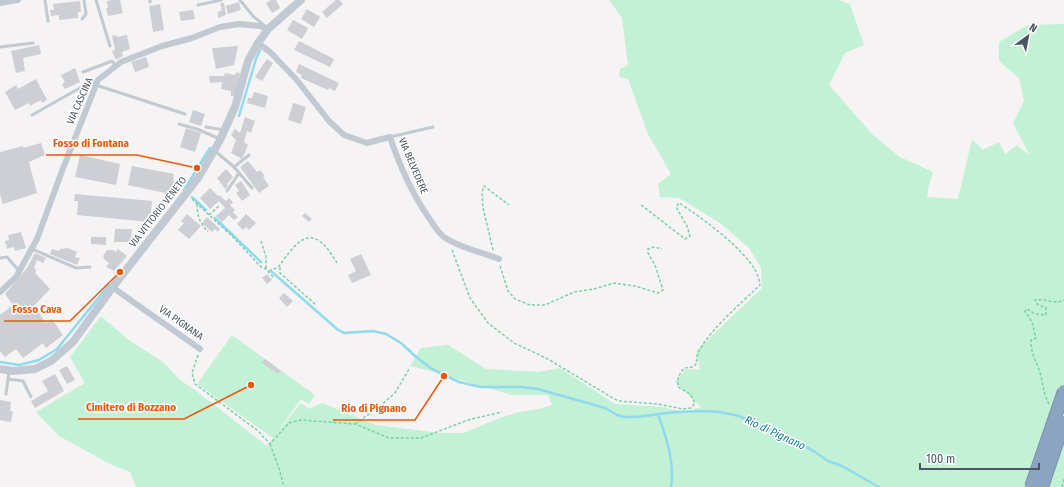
<svg xmlns="http://www.w3.org/2000/svg" width="1064" height="487" viewBox="0 0 1064 487" font-family="'Fira Sans Condensed',sans-serif">
	<rect width="100%" height="100%" fill="#f5f3f3"/>
	<path fill="#c3f1d5" d="M609,0H839L850,4L864,45L845,53L829,85L873,135L900,157L933,172L929,185L927,197L958,199L972,139L983,150L999,142L1005,154L1017,145L1030,156L1013,123L1024,101L1019,78L999,61V42L1028,25L1063,24L1064,23V487H136L130,472L110,464L59,436L36,412L85,383L70,357L101,316L130,341L163,362L180,380L195,390L267,446L273,438L197,384L232,335L315,395L309,404L301,399L275,435L301,403L309,409L322,403L376,425L441,433H464L497,419L519,412L538,409L552,405L548,395H512L431,371L410,366L421,348L448,345L486,369L539,372L560,368L615,404L663,407L684,412L701,407L675,382L686,369L700,370L696,351L762,288L761,268L750,249L720,223L679,198L660,197L658,184L671,174L648,134L628,79L619,77L620,69L628,65L622,18Z"/>
	<g fill="none" stroke-linecap="round" stroke-linejoin="round">
		<g stroke="#90daee" stroke-width="2.5">
			<path d="M239,116L256,59L260,50"/>
			<path d="M184,190L210,148"/>
			<path d="M192,197L206,210"/>
			<path d="M215,218L261,262"/>
			<path d="M272,272L337,329L344,333L373,331L386,334L401,343L415,356L432,369L459,382L481,387H523L538,389L605,408L617,415L624,417H636L676,412L705,411L720,412L739,416L812,450L828,461L842,466L879,487"/>
			<path d="M0,362L19,365L39,360L57,349L109,285"/>
			<path d="M658,414C666,436 675,463 671,487"/>
		</g>
	</g>
	<g fill="#cdcfd5">
		<path d="M112,0H120L123,13L108,16L106,8H108L107,1Z"/>
		<path d="M271,0H276L280,8L272,13L266,3Z"/>
		<path d="M336,0H339L343,4L327,18L322,12Z"/>
		<path d="M80,1L81,12H78V18L59,20V15L51,16L50,10H54L53,4Z"/>
		<path d="M239,2L241,10L228,14L226,6Z"/>
		<path d="M220,3H224L226,15L218,18V12L222,10Z"/>
		<path d="M160,4L164,30L153,32L149,6Z"/>
		<path d="M307,9L320,17L314,27L301,19Z"/>
		<path d="M193,10L195,19L181,21L179,12Z"/>
		<path d="M293,20L308,28L302,39L287,30Z"/>
		<path d="M116,35L117,37L127,35L130,49L122,52L123,56L116,60L112,51L115,50L112,36Z"/>
		<path d="M299,41L334,59L330,67L294,50Z"/>
		<path d="M39,45L41,54L23,58L25,71L16,73L11,51Z"/>
		<path d="M238,46L234,65L216,69L212,48Z"/>
		<path d="M146,57L149,67L135,72L131,62Z"/>
		<path d="M267,59L273,63L262,81L255,77Z"/>
		<path d="M299,64L339,83L335,91L329,88L328,90L301,78L302,75L296,72Z"/>
		<path d="M75,68L80,82L65,89L62,84L65,82L61,75Z"/>
		<path d="M237,72L240,73L235,96H231V91L221,89L222,82L210,83L209,76H224L225,73L235,75Z"/>
		<path d="M36,79L47,100L42,103L41,100L30,106L29,103L15,110L5,92L16,85L18,89Z"/>
		<path d="M254,92L268,96L265,108L247,103L248,98H252Z"/>
		<path d="M293,103L306,107L301,124L288,120Z"/>
		<path d="M193,110L205,114L201,126L189,122Z"/>
		<path d="M245,117L255,121L251,133L247,131L244,142L248,145L242,159L231,153L236,140L231,135L235,129L240,133Z"/>
		<path d="M186,128L201,133L195,152L180,147Z"/>
		<path d="M41,143L45,155L29,162L37,193L3,204L0,195V152L23,146V148Z"/>
		<path d="M80,155L120,164L116,185L75,177Z"/>
		<path d="M248,161L257,172L260,170L265,176L263,177L269,186L259,193L240,167Z"/>
		<path d="M132,166L174,174L173,181L179,182L177,192L171,191L170,194L128,185Z"/>
		<path d="M226,169L233,177L227,184L228,186L225,189L217,178Z"/>
		<path d="M241,181L250,195L242,201L236,193L239,191L235,185Z"/>
		<path d="M210,188L218,196L219,195L226,201L229,198L233,202L230,205L235,210L233,212L238,217L234,220L229,215L222,222L216,216L225,208L219,201L210,209L200,198Z"/>
		<path d="M75,194L152,201L150,222L77,215L78,201H74Z"/>
		<path d="M305,213L312,219L309,222L302,216Z"/>
		<path d="M187,214L201,226L189,239L178,230L184,223L181,221Z"/>
		<path d="M246,214L256,223L249,230L246,227L243,230L237,224Z"/>
		<path d="M207,217L220,229L218,232L215,229L212,232L202,223Z"/>
		<path d="M115,229H132L131,242H114Z"/>
		<path d="M21,232L26,248L15,251L14,247L7,249L5,241L9,240L8,235Z"/>
		<path d="M91,237H106V245L91,244Z"/>
		<path d="M68,248L77,252L75,257L80,258L77,265L50,254L52,249L59,251L60,249Z"/>
		<path d="M118,249L127,256L114,271L106,267L109,263L105,260L103,256L107,250H113L116,252Z"/>
		<path d="M35,253L46,258L43,263L37,260L34,268L36,270L35,273L50,289L34,306L46,323L52,319L63,335L46,348L43,343L23,358L16,349L5,357L0,351V315L13,305L5,294L27,268Z"/>
		<path d="M361,254L371,275L352,283L348,275L356,271L350,259Z"/>
		<path d="M267,274L272,280L267,284L262,278Z"/>
		<path d="M284,293L293,301L287,307L279,298Z"/>
		<path d="M265,359L281,371L278,374L262,363Z"/>
		<path d="M67,366L75,380L67,384L59,370Z"/>
		<path d="M55,374L64,391L35,408L31,401L48,391L42,381Z"/>
		<path d="M0,400L11,402L10,411H13L11,422L0,420Z"/>
	</g>
	<g fill="none" stroke-linecap="round" stroke-linejoin="round">
		<g stroke="#7ad0a6" stroke-width="1.5" stroke-dasharray="3 2" stroke-linecap="butt">
			<path d="M192,199L234,238L261,267L266,269L274,278"/>
			<path d="M197,204C197,216 200,223 208,232"/>
			<path d="M209,215L219,206"/>
			<path d="M261,241L266,257V269"/>
			<path d="M452,250L470,298L488,323L514,343L546,358L618,401L658,404L683,409L691,408L695,403L690,394L678,387V377L684,368L693,367L697,363C691,345 747,298 760,285C759,280 758,274 755,270C743,248 701,217 679,203L676,207L687,226L690,236L685,239L640,204"/>
			<path d="M493,250L483,208L482,192L484,186L509,205"/>
			<path d="M500,266L508,291L515,299L530,305H545L574,292L594,289L614,283L635,286L658,293L663,290L655,265L648,253V249L654,247L662,249"/>
			<path d="M280,267V273L316,305"/>
			<path d="M269,271C282,267 280,263 289,253C310,225 323,240 337,263"/>
			<path d="M198,355L192,373L195,384L257,430L270,444L289,423L301,420L355,424L389,438H421L468,420L502,412"/>
			<path d="M1049,404C1044,395 1043,386 1041,376C1038,364 1030,353 1031,340L1036,338L1032,322L1025,311L1027,309L1035,314L1046,315V308L1037,304L1035,300C1045,298 1054,305 1064,300"/>
			<path d="M355,424L379,407L395,393L409,369"/>
			<path d="M270,444L279,468L284,487"/>
			<path d="M1062,487L1064,479"/>
		</g>
		<g stroke="#c1cad2" stroke-width="3">
			<path d="M45,0L48,21"/>
			<path d="M96,0L110,46"/>
			<path d="M150,0V2"/>
			<path d="M240,0L253,16L265,26"/>
			<path d="M198,5L221,0"/>
			<path d="M82,19L86,14L84,0"/>
			<path d="M0,47L33,43"/>
			<path d="M83,72L112,61L116,66"/>
			<path d="M96,85L185,114"/>
			<path d="M32,115L87,84L97,81"/>
			<path d="M179,124L197,129L220,139"/>
			<path d="M206,127L224,130"/>
			<path d="M390,137L433,127"/>
			<path d="M215,151L234,167L252,188"/>
			<path d="M234,167L249,155"/>
			<path d="M227,191L239,173"/>
			<path d="M32,249L76,268L90,267"/>
			<path d="M0,258L7,257L19,271"/>
			<path d="M8,379L23,381L31,397"/>
			<path d="M6,394L9,372"/>
		</g>
		<g stroke="#c1cad2" stroke-width="6">
			<path d="M0,3L18,0"/>
			<path d="M258,43L270,52L296,79L329,121L344,135L367,143L390,137C400,167 411,192 429,218C433,224 438,233 444,237C460,248 481,252 499,259"/>
			<path d="M112,287L200,349"/>
			<path d="M0,292L16,277L37,239L62,171L98,80L121,62L162,46L192,38L220,27L239,24L260,26L268,29"/>
		</g>
		<path stroke="#c1cad2" stroke-width="8" d="M0,369L13,371L35,369L51,361L73,342L115,284L198,178L219,142L235,107L248,61L258,43L268,29L301,0"/>
		<defs>
			<g id="motorway-bridge">
				<path d="M1031,487L1064,391"/>
				<path d="M1042,487L1064,422"/>
			</g>
		</defs>
		<use href="#motorway-bridge" stroke="#7690ad" stroke-width="14" stroke-linecap="butt"/>
		<use href="#motorway-bridge" stroke="#8ba5c1" stroke-width="12"/>
	</g>
	<g text-anchor="middle" dominant-baseline="central" stroke-width="3" stroke-linejoin="round" paint-order="stroke">
		<g font-size="10" fill="#4a5661" stroke="#fff">
			<text transform="translate(80 101) rotate(-66)">VIA CASCINA</text>
			<text transform="translate(413 166) rotate(67)">VIA BELVEDERE</text>
			<text transform="translate(158 212) rotate(-52)">VIA VITTORIO VENETO</text>
			<text transform="translate(181 323) rotate(35)">VIA PIGNANA</text>
		</g>
		<g font-size="11" font-style="italic" fill="#0c7c9b" stroke="#fff">
			<text transform="translate(775 433) rotate(25)">Rio di Pignano</text>
		</g>
	</g>
	<path fill="none" stroke="#e8590c" stroke-width="1.5" d="M197 168L137 155H46M120 272L70 321H4M251 385L184 419H78M444 376L415 420H333"/>
	<g fill="#e8590c" stroke="#fff" stroke-width="1.5">
		<circle cx="197" cy="168" r="4"/>
		<circle cx="120" cy="272" r="4"/>
		<circle cx="251" cy="385" r="4"/>
		<circle cx="444" cy="376" r="4"/>
	</g>
	<g font-size="11" text-anchor="middle" font-weight="bold" fill="#e8590c" stroke="#fff" stroke-width="3" stroke-linejoin="round" paint-order="stroke">
		<text x="91" y="147">Fosso di Fontana</text>
		<text x="37" y="313">Fosso Cava</text>
		<text x="131" y="411">Cimitero di Bozzano</text>
		<text x="374" y="412">Rio di Pignano</text>
	</g>
	<g transform="translate(1028 36) rotate(32)" stroke="#ffffff" stroke-width="3" paint-order="stroke">
	<path d="M0-3L7 15L0 10L-7 15Z" fill="#4a5661"/>
	<text y="-6" font-size="11" font-weight="bold" text-anchor="middle" fill="#4a5661">N</text>
	</g>
	<path d="M920 463v6h119v-6" fill="none" stroke="#4a5661" stroke-width="2"/>
	<text x="926" y="463" font-size="12" fill="#4a5661" stroke="#ffffff" stroke-width="3" paint-order="stroke">100 m</text>
</svg>
